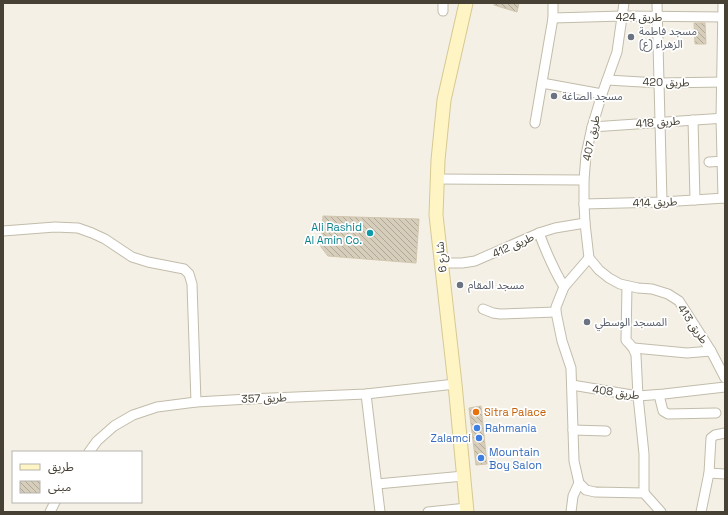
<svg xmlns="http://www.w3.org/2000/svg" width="728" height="515" viewBox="0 0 728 515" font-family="'Space Grotesk','Noto Sans Arabic',sans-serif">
	<defs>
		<pattern id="building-back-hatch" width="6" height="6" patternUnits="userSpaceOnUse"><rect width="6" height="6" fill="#d6cdba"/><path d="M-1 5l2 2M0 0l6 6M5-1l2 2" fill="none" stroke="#afa898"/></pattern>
	</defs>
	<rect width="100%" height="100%" fill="#f4f0e5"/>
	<g fill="url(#building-back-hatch)" stroke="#d1c5ad">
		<path d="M494,3H519L517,12L494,5Z"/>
		<path d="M694,23H705L706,44H695Z"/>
		<path d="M323,216L419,219L416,263L328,256L321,247Z"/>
		<path d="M481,406L487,464L476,465L469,408Z"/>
	</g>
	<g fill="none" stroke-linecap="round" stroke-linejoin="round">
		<defs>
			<g id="street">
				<path d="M443,3V11"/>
				<path d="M624,3L617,52L602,94L592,127L586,155L584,180V204L585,223L589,258L599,270L609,278L620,284L638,288L652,289L668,294L679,301L711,351L725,378"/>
				<path d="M657,3L660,122L662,202"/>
				<path d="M553,18L623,16L725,17"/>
				<path d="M607,80L659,83L725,82"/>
				<path d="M542,83L602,94"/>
				<path d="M693,120L695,200"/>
				<path d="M535,123L553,18V3"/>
				<path d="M592,127L725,118"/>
				<path d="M709,162L725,161"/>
				<path d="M437,179L584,180"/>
				<path d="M723,198L721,118L723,3"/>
				<path d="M584,204L662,202L725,198"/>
				<path d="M3,231L55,227L78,228L92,233L105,239L132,257L148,262L184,269L189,274L192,284L196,402"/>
				<path d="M539,233C546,252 554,270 564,287"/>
				<path d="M589,258L564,287L556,307V312L562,341L571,368L574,461L579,483L586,490L595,492L644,493"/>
				<path d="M441,263H462L475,261L539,233L555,228L585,223"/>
				<path d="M627,286L626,340C631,346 634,347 636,355L638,396L644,454V493"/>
				<path d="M483,309L493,313L500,314L556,312"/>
				<path d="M634,348L687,353L711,351"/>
				<path d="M572,385L638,396L664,394L725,387"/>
				<path d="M366,394L380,512"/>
				<path d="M659,395L663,411L668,414L716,413"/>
				<path d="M573,430L606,431"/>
				<path d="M89,452L97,441L114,426L133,415L157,407L196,402L249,399L366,394L455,384"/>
				<path d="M709,473L725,474"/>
				<path d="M377,484L464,476"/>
				<path d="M644,493L661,512"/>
				<path d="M50,512L55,502"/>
				<path d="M428,512L467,508"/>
				<path d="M571,512L573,496L579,483"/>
				<path d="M701,512L709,473L711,438L715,435L725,433"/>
			</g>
			<path id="secondary" d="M466,3L444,100L438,160L436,215L455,384L467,512"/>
		</defs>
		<use href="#street" stroke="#c2bcaa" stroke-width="11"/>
		<use href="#secondary" stroke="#d6c992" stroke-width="15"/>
		<use href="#street" stroke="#fff" stroke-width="9"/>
		<use href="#secondary" stroke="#fff5c4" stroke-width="13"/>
	</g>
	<g fill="#6b7280" stroke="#fff" stroke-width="1.5">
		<circle cx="631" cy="37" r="4"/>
		<circle cx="554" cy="96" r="4"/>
		<circle cx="460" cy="285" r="4"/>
		<circle cx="587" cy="322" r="4"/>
	</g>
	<circle fill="#0f9aa8" stroke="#fff" stroke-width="1.5" cx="370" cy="233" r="4"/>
	<circle fill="#e8710a" stroke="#fff" stroke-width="1.5" cx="476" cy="412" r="4"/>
	<g fill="#3f7fe0" stroke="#fff" stroke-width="1.5">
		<circle cx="477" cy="428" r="4"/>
		<circle cx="479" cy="438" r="4"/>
		<circle cx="481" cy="458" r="4"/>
	</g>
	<g text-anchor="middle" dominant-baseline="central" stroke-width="3.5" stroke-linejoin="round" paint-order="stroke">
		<g font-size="11" fill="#464134" stroke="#fff">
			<text x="639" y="17">طريق 424</text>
			<text transform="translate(666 82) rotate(1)">طريق 420</text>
			<text transform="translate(658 122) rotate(-4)">طريق 418</text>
			<text transform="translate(591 138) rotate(-78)">طريق 407</text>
			<text transform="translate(655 202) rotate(-2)">طريق 414</text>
			<text transform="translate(513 245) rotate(-24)">طريق 412</text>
			<text transform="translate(441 257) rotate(-96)">شارع 6</text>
			<text transform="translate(693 324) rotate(56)">طريق 413</text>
			<text transform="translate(616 392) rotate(8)">طريق 408</text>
			<text transform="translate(264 398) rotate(-2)">طريق 357</text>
		</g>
		<g font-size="11" fill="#5b616d" stroke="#fff" text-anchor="start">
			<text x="639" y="31">مسجد فاطمة<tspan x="639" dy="13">الزهراء (ع)</tspan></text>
			<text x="562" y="96">مسجد الصاغة</text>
			<text x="468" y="285">مسجد المقام</text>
			<text x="595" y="322">المسجد الوسطي</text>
		</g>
		<g font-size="11" fill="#0d838f" stroke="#fff" text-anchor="end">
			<text x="362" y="227">Ali Rashid<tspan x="362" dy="13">Al Amin Co.</tspan></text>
		</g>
		<g font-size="11" fill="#c56008" stroke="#fff" text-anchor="start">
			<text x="484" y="412">Sitra Palace</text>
		</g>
		<g font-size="11" fill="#366cbe" stroke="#fff" text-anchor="start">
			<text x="485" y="428">Rahmania</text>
			<text x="471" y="438" text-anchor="end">Zalamci</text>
			<text x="489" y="452">Mountain<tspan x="489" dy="13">Boy Salon</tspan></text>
		</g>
	</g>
	<rect width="728" height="515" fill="none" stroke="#464134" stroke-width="8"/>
	<rect x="12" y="451" width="130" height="52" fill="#ffffff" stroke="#b5b3ae"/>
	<rect x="20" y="464" width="20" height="6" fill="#fff5c4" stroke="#b5b3ae"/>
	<text x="48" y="471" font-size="12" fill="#464134">طريق</text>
	<rect x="20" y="481" width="20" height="12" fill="url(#building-back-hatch)" stroke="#b5b3ae"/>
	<text x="48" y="491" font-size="12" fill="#464134">مبنى</text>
</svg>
